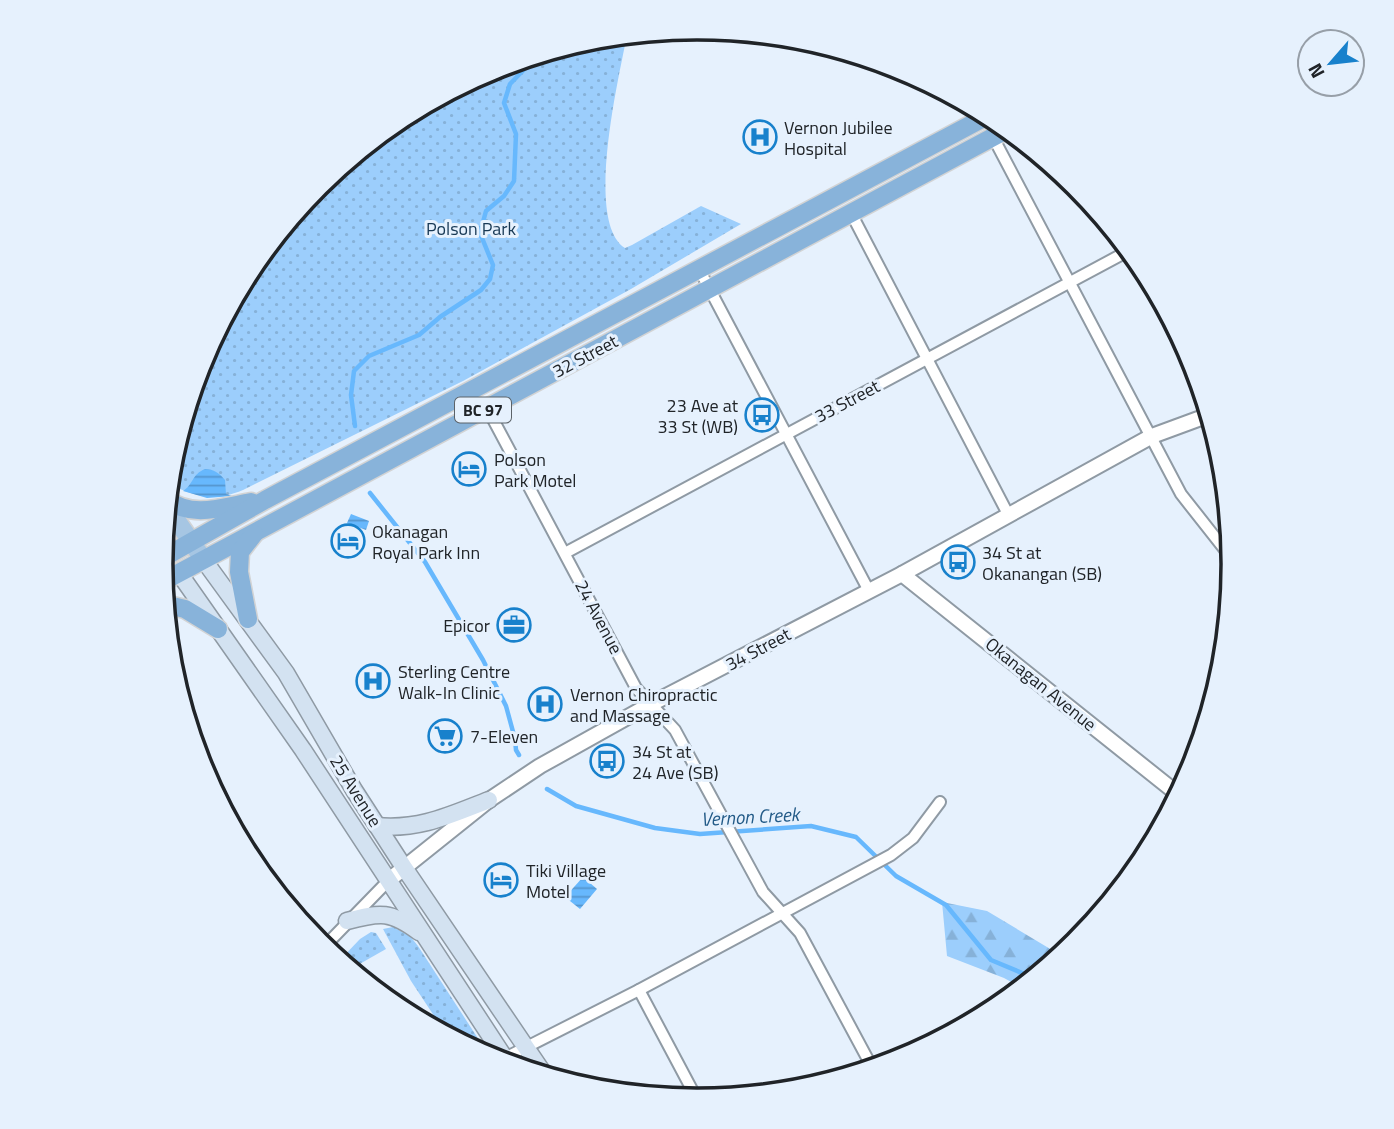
<svg xmlns="http://www.w3.org/2000/svg" width="1394" height="1129" viewBox="0 0 1394 1129" font-family="'Titillium Web',sans-serif">
	<defs>
		<pattern id="forest-firs" width="22" height="20" patternUnits="userSpaceOnUse" patternTransform="scale(1.75)"><rect width="22" height="20" fill="#9ccefc"/><path d="M5 1l3.5 6h-7zM16 11l3.5 6h-7z" fill="#86b1d8"/></pattern>
		<pattern id="park-dots" width="8" height="8" patternUnits="userSpaceOnUse" patternTransform="scale(1.75)"><rect width="8" height="8" fill="#9ccefc"/><path d="M2 2h.1M6 6h.1" fill="none" stroke="#86b1d8" stroke-width="1.8" stroke-linecap="round"/></pattern>
		<pattern id="water-rules" width="6" height="5" patternUnits="userSpaceOnUse" patternTransform="scale(1.75)"><rect width="6" height="5" fill="#67b8fd"/><path d="M0 2.5h6" fill="none" stroke="#5495cd"/></pattern>
	</defs>
	<rect width="100%" height="100%" fill="#e6f1fd"/>
	<path fill="url(#forest-firs)" d="M942,902L987,911L1062,956L1022,988L1004,978L947,956Z"/>
	<g fill="url(#park-dots)">
		<path d="M627,35C619,77 584,222 625,248L632,245L701,206L741,224L631,289L463,381L243,490C214,502 196,497 169,484L171,459L202,359L251,266L318,185L399,118L492,69L593,38Z"/>
		<path d="M393,927L410,936L418,946L492,1060L448,1037L411,981L383,929Z"/>
		<path d="M371,932L376,933L386,949L349,970L339,961L360,939Z"/>
	</g>
	<g fill="url(#water-rules)">
		<path d="M205,469C214,469 219,473 225,480L226,494L232,496L207,498L183,491C193,485 192,474 205,469Z"/>
		<path d="M351,514L369,521L366,530L347,523Z"/>
		<path d="M583,877L597,889L580,909L565,897Z"/>
	</g>
	<g fill="none" stroke-linecap="round" stroke-linejoin="round">
		<g stroke="#67b8fd" stroke-width="4.5">
			<path d="M355,426L351,395L354,371L369,356L419,335L440,317L481,290L490,279L493,265L480,233L486,211L504,196L514,181L516,134L504,103L510,84L538,55"/>
			<path d="M370,493L425,562L483,660L506,706L515,739L516,750L519,755"/>
			<path d="M547,789L576,806L655,828L700,834L811,826L856,837L896,876L946,905L991,960L1034,978"/>
		</g>
		<defs>
			<g id="minor">
				<path d="M993,137L1181,494L1233,560"/>
				<path d="M851,213L1009,516"/>
				<path d="M699,269L869,591"/>
				<path d="M487,408L636,688L675,730L763,892L800,933L873,1069"/>
				<path d="M565,553L1130,250"/>
				<path d="M323,948L389,880"/>
				<path d="M639,990L698,1101"/>
				<path d="M505,1058L639,990L891,855L913,838L940,802"/>
			</g>
			<g id="tertiary">
				<path d="M902,574L1179,795"/>
				<path d="M389,880L489,800L540,766L651,704L902,574L1152,436L1209,415"/>
			</g>
			<g id="secondary">
				<path d="M203,559L286,673L354,790L405,869L546,1077"/>
				<path d="M179,573L303,750L510,1066"/>
				<path d="M377,826C420,830 450,815 489,800"/>
				<path d="M347,921C381,912 391,911 419,932"/>
			</g>
			<path id="primary" d="M166,505L203,559"/>
			<g id="trunk">
				<path d="M167,499C190,519 224,507 251,502"/>
				<path d="M161,559L265,500L989,115"/>
				<path d="M162,582L1008,129"/>
				<path d="M164,604L185,609L218,629"/>
				<path d="M248,619L239,572L240,552L254,534"/>
			</g>
		</defs>
		<use href="#minor" stroke="#8f9aa4" stroke-width="14"/>
		<use href="#tertiary" stroke="#8f9aa4" stroke-width="18"/>
		<use href="#secondary" stroke="#8f9aa4" stroke-width="19"/>
		<use href="#primary" stroke="#d2d3d4" stroke-width="21"/>
		<use href="#trunk" stroke="#d2d3d4" stroke-width="21"/>
		<use href="#minor" stroke="#fff" stroke-width="10"/>
		<use href="#tertiary" stroke="#fff" stroke-width="14"/>
		<use href="#secondary" stroke="#d3e2f1" stroke-width="16"/>
		<use href="#primary" stroke="#a6c6e3" stroke-width="18"/>
		<use href="#trunk" stroke="#88b3da" stroke-width="18"/>
	</g>
	<defs>
		<symbol id="hospital-ring" viewBox="-11 -11 22 22"><circle r="9.5" fill="#e6f1fd" stroke="#1881cc" stroke-width="1.5"/><path d="M-5-5h3v3.5h4V-5h3V5h-3V1.5h-4V5h-3Z" fill="#1881cc"/></symbol>
		<symbol id="bus-ring" viewBox="-11 -11 22 22"><circle r="9.5" fill="#e6f1fd" stroke="#1881cc" stroke-width="1.5"/><path d="M-5-6H5V4H4V6H2V4H-2V6H-4V4H-5ZM-3.5-4V0h7V-4ZM-3.5 1.2v1.5H-2V1.2ZM2 1.2v1.5H3.5V1.2Z" fill="#1881cc"/></symbol>
		<symbol id="hotel-ring" viewBox="-11 -11 22 22"><circle r="9.5" fill="#e6f1fd" stroke="#1881cc" stroke-width="1.5"/><path d="M-6-4.5h1.5V1H6V5H4.5V3h-9V5H-6ZM-4 0a1.8 1.8 0 1 1 3.6 0ZM.5 0V-2.5h3Q6-2.5 6 0Z" fill="#1881cc"/></symbol>
		<symbol id="office-ring" viewBox="-11 -11 22 22"><circle r="9.5" fill="#e6f1fd" stroke="#1881cc" stroke-width="1.5"/><path d="M-6-3h4V-5.5h4V-3h4V5H-6ZM-1-4.5V-3h2v-1.5ZM-6 0V1H6V0Z" fill="#1881cc"/></symbol>
		<symbol id="supermarket-ring" viewBox="-11 -11 22 22"><circle r="9.5" fill="#e6f1fd" stroke="#1881cc" stroke-width="1.5"/><path d="M-6-5.5h2.5l.6 2H6L4.5 2H-2.5L-4.4-4H-6ZM-1.5 3.2a1.3 1.3 0 1 0 .1 0ZM3 3.2a1.3 1.3 0 1 0 .1 0Z" fill="#1881cc"/></symbol>
	</defs>
	<g fill-rule="evenodd">
		<use href="#hospital-ring" x="741" y="118" width="38" height="38"/>
		<use href="#bus-ring" x="743" y="396" width="38" height="38"/>
		<use href="#hotel-ring" x="450" y="450" width="38" height="38"/>
		<use href="#hotel-ring" x="329" y="522" width="38" height="38"/>
		<use href="#bus-ring" x="939" y="543" width="38" height="38"/>
		<use href="#office-ring" x="495" y="606" width="38" height="38"/>
		<use href="#hospital-ring" x="354" y="662" width="38" height="38"/>
		<use href="#hospital-ring" x="526" y="685" width="38" height="38"/>
		<use href="#supermarket-ring" x="426" y="717" width="38" height="38"/>
		<use href="#bus-ring" x="588" y="742" width="38" height="38"/>
		<use href="#hotel-ring" x="482" y="861" width="38" height="38"/>
	</g>
	<g text-anchor="middle" dominant-baseline="central" stroke-width="6" stroke-linejoin="round" paint-order="stroke">
		<rect fill="#e6f1fd" stroke="#5b6268" stroke-width="2" x="455" y="397.5" width="56" height="25" rx="5"/>
		<g font-size="16" font-weight="bold" fill="#202428">
			<text x="483" y="410">BC 97</text>
		</g>
		<g font-size="18" fill="#202428" stroke="#e6f1fd" text-anchor="start">
			<text x="784" y="127">Vernon Jubilee<tspan x="784" dy="21">Hospital</tspan></text>
			<text x="738" y="405" text-anchor="end">23 Ave at<tspan x="738" dy="21">33 St (WB)</tspan></text>
			<text x="494" y="459">Polson<tspan x="494" dy="21">Park Motel</tspan></text>
			<text x="372" y="531">Okanagan<tspan x="372" dy="21">Royal Park Inn</tspan></text>
			<text x="982" y="552">34 St at<tspan x="982" dy="21">Okanangan (SB)</tspan></text>
			<text x="490" y="625" text-anchor="end">Epicor</text>
			<text x="398" y="671">Sterling Centre<tspan x="398" dy="21">Walk-In Clinic</tspan></text>
			<text x="570" y="694">Vernon Chiropractic<tspan x="570" dy="21">and Massage</tspan></text>
			<text x="470" y="736">7-Eleven</text>
			<text x="632" y="751">34 St at<tspan x="632" dy="21">24 Ave (SB)</tspan></text>
			<text x="526" y="870">Tiki Village<tspan x="526" dy="21">Motel</tspan></text>
		</g>
		<g font-size="18" fill="#183955" stroke="#e6f1fd">
			<text x="471" y="228">Polson Park</text>
		</g>
		<g font-size="18" fill="#202428" stroke="#e6f1fd">
			<text transform="translate(585 356) rotate(-28)">32 Street</text>
			<text transform="translate(847 401) rotate(-28)">33 Street</text>
			<text transform="translate(599 617) rotate(62)">24 Avenue</text>
			<text transform="translate(758 649) rotate(-28)">34 Street</text>
			<text transform="translate(1041 684) rotate(39)">Okanagan Avenue</text>
			<text transform="translate(356 791) rotate(58)">25 Avenue</text>
		</g>
		<g font-size="19" font-style="italic" fill="#225a87" stroke="#e6f1fd">
			<text transform="translate(750 816) rotate(-3)">Vernon Creek</text>
		</g>
	</g>
	<path d="M0 0H1394V1129H0ZM173 564a524 524 0 1 1 1048 0a524 524 0 1 1-1048 0Z" fill="#e6f1fd" fill-rule="evenodd"/>
	<path fill="none" stroke="#202428" stroke-width="3.5" d="M173 564a524 524 0 1 1 1048 0a524 524 0 1 1-1048 0Z"/>
	<g transform="translate(1331 63) rotate(242)"><circle r="33" fill="#e6f1fd" stroke="#979fa8" stroke-width="2"/>
	<path d="M0-5L12 26L0 18L-12 26Z" fill="#1881cc"/>
	<text y="-10" font-size="19" font-weight="bold" text-anchor="middle" fill="#202428">N</text>
	</g>
</svg>
